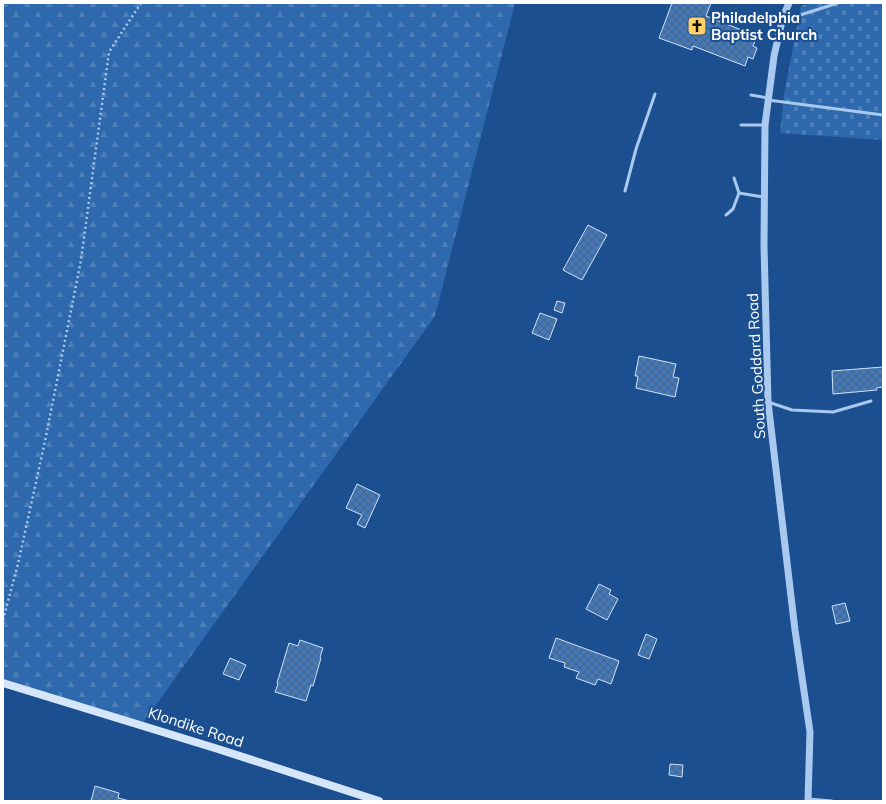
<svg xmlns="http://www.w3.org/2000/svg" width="886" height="804" viewBox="0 0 886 804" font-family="Mulish,sans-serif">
	<defs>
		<pattern id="forest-firs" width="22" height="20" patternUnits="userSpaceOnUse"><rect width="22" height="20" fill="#2e69ad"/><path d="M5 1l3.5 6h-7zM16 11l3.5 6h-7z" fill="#4d80b9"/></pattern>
		<pattern id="cemetery-stones" width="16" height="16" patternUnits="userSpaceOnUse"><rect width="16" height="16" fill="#2e69ad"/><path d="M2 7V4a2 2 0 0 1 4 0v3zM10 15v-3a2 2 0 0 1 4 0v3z" fill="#4d80b9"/></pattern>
		<pattern id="building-cross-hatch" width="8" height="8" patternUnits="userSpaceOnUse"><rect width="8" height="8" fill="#4478b7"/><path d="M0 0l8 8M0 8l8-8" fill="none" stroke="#486282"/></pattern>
	</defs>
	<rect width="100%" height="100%" fill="#1b4f8f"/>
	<path fill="url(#forest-firs)" d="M3,3H515L435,316L143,723L3,680Z"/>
	<path fill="url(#cemetery-stones)" d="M810,3H883V140L780,133L784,94L801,6Z"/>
	<g fill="url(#building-cross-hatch)" stroke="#cfe3fa">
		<path d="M672,3H711L706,16L757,36L753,46L757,48L753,59L748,57L745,66L693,46L692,50L659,38Z"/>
		<path d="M588,225L607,235L582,280L563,270Z"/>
		<path d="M557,301L565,303L562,313L554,310Z"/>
		<path d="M540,313L557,319L549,340L532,333Z"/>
		<path d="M639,356L676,364L673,377L679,378L675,397L636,388L638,376H635Z"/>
		<path d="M883,367V387L876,388L877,390L833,394L832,371Z"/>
		<path d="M357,484L380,495L365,528L357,524L362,515L346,508Z"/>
		<path d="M599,584L611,590L609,594L618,599L607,620L586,609Z"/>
		<path d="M845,603L850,621L836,624L832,606Z"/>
		<path d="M646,634L657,639L649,659L638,655Z"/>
		<path d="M556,638L619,661L611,684L598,679L595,685L576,678L579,672L564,667L565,663L549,658Z"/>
		<path d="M300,640L323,648L320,657L321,658L313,686L311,685L306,701L275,692L278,684L277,683L289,643L298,646Z"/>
		<path d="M230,658L246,665L239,680L223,674Z"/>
		<path d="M670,764L683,765L682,777L669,775Z"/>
		<path d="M95,786L119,793L118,798L130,801H91Z"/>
	</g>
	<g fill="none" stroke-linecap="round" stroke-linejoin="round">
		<path stroke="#a9c9ee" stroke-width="2.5" stroke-dasharray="2 3" stroke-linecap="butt" d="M3,620L18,564L45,441L81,260L109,52L141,3"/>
		<g stroke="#a9c9ee" stroke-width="3">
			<path d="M784,17L797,16L838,3"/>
			<path d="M751,95L768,98"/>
			<path d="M768,100L883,115"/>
			<path d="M741,125H765"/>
			<path d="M625,191L636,149L655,94"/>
			<path d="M739,193L763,197"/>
			<path d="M726,215L733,209L739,193L734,178"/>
			<path d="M768,402L792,410L833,412L871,401"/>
			<path d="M808,799L832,801"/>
		</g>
		<path stroke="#a9c9ee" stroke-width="7" d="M789,3L783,17L774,56L765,125L764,246L768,402L795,630L810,732L808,801"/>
		<path stroke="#d6e6fa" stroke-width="8" d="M3,683L218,749L379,801"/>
	</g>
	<defs>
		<symbol id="church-square" viewBox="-11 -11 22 22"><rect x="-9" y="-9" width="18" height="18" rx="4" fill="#ffd166" stroke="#1b4f8f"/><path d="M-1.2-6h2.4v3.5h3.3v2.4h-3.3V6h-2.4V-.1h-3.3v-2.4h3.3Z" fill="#111"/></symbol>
	</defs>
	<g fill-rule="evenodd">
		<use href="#church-square" x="686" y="15" width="22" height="22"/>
	</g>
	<g text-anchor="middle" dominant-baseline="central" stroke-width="4" stroke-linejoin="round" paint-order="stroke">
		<g font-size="15" font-weight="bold" fill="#fff" stroke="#1b4f8f" text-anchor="start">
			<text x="711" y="17">Philadelphia<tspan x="711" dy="17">Baptist Church</tspan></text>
		</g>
		<g font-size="15" fill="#fff" stroke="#1b4f8f">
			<text transform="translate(756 366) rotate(-93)">South Goddard Road</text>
			<text transform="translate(196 727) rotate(18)">Klondike Road</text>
		</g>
	</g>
	<rect width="886" height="804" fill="none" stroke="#ffffff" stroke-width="8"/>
</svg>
